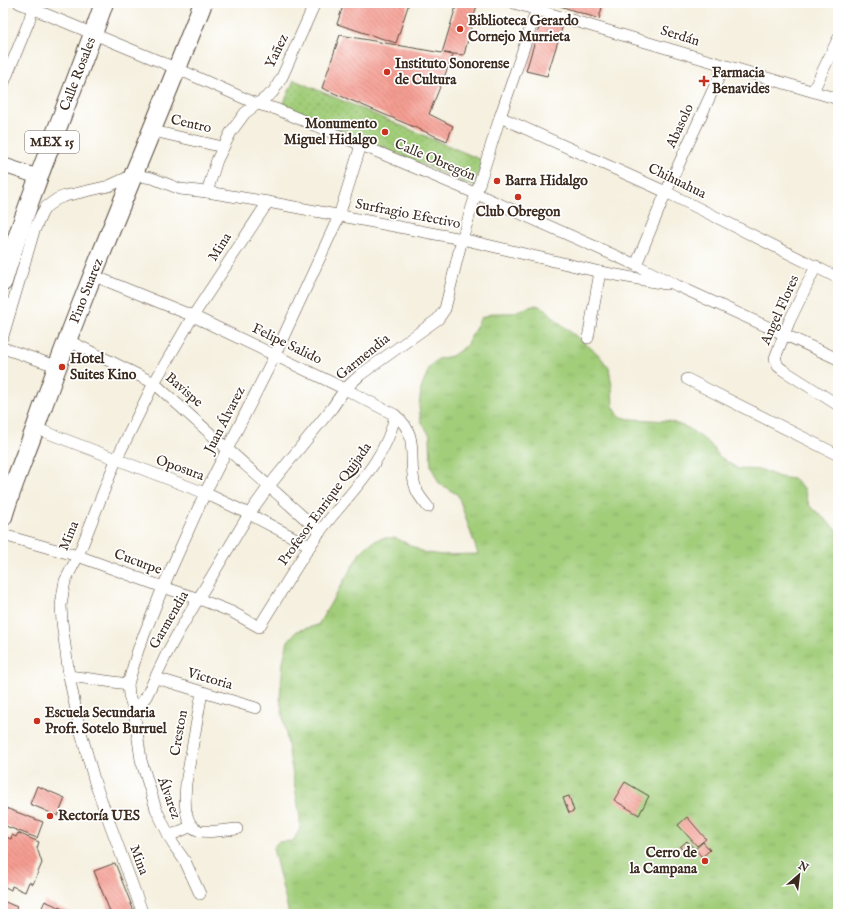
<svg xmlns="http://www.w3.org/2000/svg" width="841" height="917" viewBox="0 0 841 917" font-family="'IM FELL English',serif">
	<defs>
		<pattern id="grass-tufts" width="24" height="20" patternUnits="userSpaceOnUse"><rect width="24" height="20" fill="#a2ce7a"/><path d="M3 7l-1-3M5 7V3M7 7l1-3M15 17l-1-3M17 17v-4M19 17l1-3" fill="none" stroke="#8cb169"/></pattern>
		<pattern id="park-dots" width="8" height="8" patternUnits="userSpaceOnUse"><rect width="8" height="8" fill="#a2ce7a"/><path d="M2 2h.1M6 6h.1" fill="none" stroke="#8cb169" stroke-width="1.8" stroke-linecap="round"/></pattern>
		<pattern id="building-back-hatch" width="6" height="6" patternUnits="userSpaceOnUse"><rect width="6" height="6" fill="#f69e93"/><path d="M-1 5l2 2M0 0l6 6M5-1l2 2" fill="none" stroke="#c88177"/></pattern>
	</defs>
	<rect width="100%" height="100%" fill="#fff"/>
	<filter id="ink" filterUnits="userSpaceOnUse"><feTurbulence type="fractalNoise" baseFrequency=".025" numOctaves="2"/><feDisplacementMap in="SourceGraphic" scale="8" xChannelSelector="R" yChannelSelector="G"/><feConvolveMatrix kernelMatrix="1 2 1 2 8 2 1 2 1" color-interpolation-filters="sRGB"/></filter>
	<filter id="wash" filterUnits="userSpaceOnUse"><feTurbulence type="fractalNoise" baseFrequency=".012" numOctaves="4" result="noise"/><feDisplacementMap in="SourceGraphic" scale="16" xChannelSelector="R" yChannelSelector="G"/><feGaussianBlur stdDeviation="0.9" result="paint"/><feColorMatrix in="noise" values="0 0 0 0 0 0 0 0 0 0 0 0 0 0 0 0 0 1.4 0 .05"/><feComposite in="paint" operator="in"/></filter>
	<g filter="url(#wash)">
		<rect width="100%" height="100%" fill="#f5f0df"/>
		<path fill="url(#grass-tufts)" stroke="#6e7c4c" d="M536,305L546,309L556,320L598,354L609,368L612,387L613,406L619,416L629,419L669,421L688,428L709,443L720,457L738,469L762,470L779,477L793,479L804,488L809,505L838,531V914H289L273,848L278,842L293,841L300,829V817L280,698L283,662L288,641L297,631L318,625L360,553L372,542L383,538H396L423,552L441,555L478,554L458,495L439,483L431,466L430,435L421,422L419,407L421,389L430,366L438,359L452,356L466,346L481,318L493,313H511Z"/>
		<path fill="url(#park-dots)" stroke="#6e7c4c" d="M294,80L484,161L473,186L283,105Z"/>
		<g id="blocks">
			<g fill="url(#building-back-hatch)">
				<path d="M344,3H409L396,43L337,24Z"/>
				<path d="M457,3H470L477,5L464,55L444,53L453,55L429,114L453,126L447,141L322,88L340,35L442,53Z"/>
				<path d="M556,3H603L599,19L557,5Z"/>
				<path d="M547,20L563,25L547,76L526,71L540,24Z"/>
				<path d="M625,782L649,796L639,815L614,800Z"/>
				<path d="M37,786L65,798L58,816L30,804Z"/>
				<path d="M569,796L574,811L569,813L563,798Z"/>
				<path d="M3,807L43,822L37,838L3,825Z"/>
				<path d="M687,817L706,839L697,846L678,825Z"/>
				<path d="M18,833L39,842L37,848L42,863L33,884L29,882L25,892L12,886L11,890L3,886V836L11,839L12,835L16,837Z"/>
				<path d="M687,841L697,852L690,858L680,847Z"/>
				<path d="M703,842L710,850L702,857L695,849Z"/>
				<path d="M115,863L135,914H111L94,871Z"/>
				<path d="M3,901L17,907L14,914H3Z"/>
				<path d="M45,901L74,914H39Z"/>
			</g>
		</g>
	</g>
	<g filter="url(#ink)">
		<use href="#blocks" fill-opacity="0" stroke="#57483b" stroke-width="1"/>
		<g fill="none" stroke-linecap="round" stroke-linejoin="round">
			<defs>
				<g id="minor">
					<path d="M19,3L178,69L257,104L276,109L477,194L636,265L678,286L838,359"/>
					<path d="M514,3L838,99"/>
					<path d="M3,85L29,21L34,3"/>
					<path d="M813,91L838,39"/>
					<path d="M500,117L666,192L838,278"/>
					<path d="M153,131L223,147"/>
					<path d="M207,192L217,160L231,132L245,113L273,92L282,77L315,3"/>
					<path d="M636,265L666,192L724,66"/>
					<path d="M816,266L789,322L775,358L778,366L783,370L838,405"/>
					<path d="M92,275L193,316L345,389L395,415C422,436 406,462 416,489C418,495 424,502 428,507"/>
					<path d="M3,336L34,231L42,213L46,207L57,199L65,196L109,186L133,175L152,178L180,189L207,192L268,202L462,239L600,272L666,284"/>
					<path d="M588,338L600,272"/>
					<path d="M67,340L154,383L320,532"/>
					<path d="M3,348L56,366"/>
					<path d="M687,379L838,455"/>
					<path d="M35,428L205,493L249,514L310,546"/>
					<path d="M3,535L78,556L163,587L199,599L232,612L259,627C279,596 297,564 318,534C345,497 386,463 395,415"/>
					<path d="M69,676L128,684"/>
					<path d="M156,678L256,708"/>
					<path d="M202,692L186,783C185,796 182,826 200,831C209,833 227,830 237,829"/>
					<path d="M134,711L129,695L128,684L138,650L163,587L205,493L275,355L339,216L361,145"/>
					<path d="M169,836L192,826"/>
					<path d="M200,894L185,861L173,844L156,809L141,760L134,711L146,697L166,655L179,631L249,514L269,486L332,408L345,389L360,375L438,319L445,309L462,239L500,117L539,3"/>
					<path d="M143,914L95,783L79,725L69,676L62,622L61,606L63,592L65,581L78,556L116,460L154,383L193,316L268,202"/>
				</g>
				<path id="tertiary" d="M3,165L39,177"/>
				<g id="primary">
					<path id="s1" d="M3,282C31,187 72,96 104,3"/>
					<path id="s2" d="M3,517C12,486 25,456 36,426C86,282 148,144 203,3"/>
				</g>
			</defs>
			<use href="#minor" stroke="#57483b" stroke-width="12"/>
			<use href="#tertiary" stroke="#57483b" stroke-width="16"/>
			<use href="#primary" stroke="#57483b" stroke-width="20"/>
			<use href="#minor" stroke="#fff" stroke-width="11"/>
			<use href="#tertiary" stroke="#fff" stroke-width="14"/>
			<use href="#primary" stroke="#fff" stroke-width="18"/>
		</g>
	</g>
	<g fill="#c8321e" stroke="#fff" stroke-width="1.5">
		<circle cx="460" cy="29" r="4"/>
		<circle cx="387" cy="72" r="4"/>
		<path d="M702 75h4v4h4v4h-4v4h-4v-4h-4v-4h4z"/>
		<circle cx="385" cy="132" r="4"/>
		<circle cx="497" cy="181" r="4"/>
		<circle cx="518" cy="197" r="4"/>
		<circle cx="62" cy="367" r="4"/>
		<circle cx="37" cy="721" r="4"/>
		<circle cx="50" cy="816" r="4"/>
		<circle cx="705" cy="861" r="4"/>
	</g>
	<g text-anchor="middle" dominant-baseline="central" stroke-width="3.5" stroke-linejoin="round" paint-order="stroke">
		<rect fill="#fff" stroke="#766a62" stroke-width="1" x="25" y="131" width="54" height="22" rx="3"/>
		<g font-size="13" font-weight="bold" fill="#3b2a1e">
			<text x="52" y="142">MEX 15</text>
		</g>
		<g font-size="14" font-weight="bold" fill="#3b2a1e" stroke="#fff" text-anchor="start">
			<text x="468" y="21">Biblioteca Gerardo<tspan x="468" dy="16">Cornejo Murrieta</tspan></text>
			<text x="395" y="64">Instituto Sonorense<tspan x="395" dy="16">de Cultura</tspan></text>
			<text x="712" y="73">Farmacia<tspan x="712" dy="16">Benavides</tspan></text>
			<text x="377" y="124" text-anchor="end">Monumento<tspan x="377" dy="16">Miguel Hidalgo</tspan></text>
			<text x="505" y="181">Barra Hidalgo</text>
			<text x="518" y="212" text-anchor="middle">Club Obregon</text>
			<text x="70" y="359">Hotel<tspan x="70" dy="16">Suites Kino</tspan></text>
			<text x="45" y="713">Escuela Secundaria<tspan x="45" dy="16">Profr. Sotelo Burruel</tspan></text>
			<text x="58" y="816">Rectoría UES</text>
			<text x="697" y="853" text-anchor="end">Cerro de<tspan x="697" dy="16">la Campana</tspan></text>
		</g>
		<g font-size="14" fill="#3b2a1e" stroke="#fff">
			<text transform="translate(680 36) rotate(17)">Serdán</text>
			<text transform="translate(277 51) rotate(-65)">Yañez</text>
			<text stroke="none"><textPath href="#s1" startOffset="221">Calle Rosales</textPath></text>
			<text transform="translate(191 124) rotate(13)">Centro</text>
			<text transform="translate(680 126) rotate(-65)">Abasolo</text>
			<text transform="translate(435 160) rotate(23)">Calle Obregón</text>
			<text transform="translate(677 181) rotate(26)">Chihuahua</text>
			<text transform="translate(408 214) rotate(11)">Surfragio Efectivo</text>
			<text transform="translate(220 247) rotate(-57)">Mina</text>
			<text stroke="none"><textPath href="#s2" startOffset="241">Pino Suarez</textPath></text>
			<text transform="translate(780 310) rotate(-66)">Angel Flores</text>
			<text transform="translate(287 344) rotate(26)">Felipe Salido</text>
			<text transform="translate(363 357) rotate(-39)">Garmendia</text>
			<text transform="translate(184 390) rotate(41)">Bavispe</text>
			<text transform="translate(225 420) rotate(-63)">Juan Álvarez</text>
			<text transform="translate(180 468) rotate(20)">Oposura</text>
			<text transform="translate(325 504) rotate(-54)">Profesor Enrique Quijada</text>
			<text transform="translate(69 536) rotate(-67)">Mina</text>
			<text transform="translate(138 562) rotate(20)">Cucurpe</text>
			<text transform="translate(169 620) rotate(-60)">Garmendia</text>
			<text transform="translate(210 679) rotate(16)">Victoria</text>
			<text transform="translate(179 733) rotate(-80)">Creston</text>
			<text transform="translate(169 798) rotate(70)">Álvarez</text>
			<text transform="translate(139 860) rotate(70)">Mina</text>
		</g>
	</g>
	<rect width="841" height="917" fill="none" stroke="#fff" stroke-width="16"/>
	<g transform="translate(799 875) rotate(28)" stroke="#ffffff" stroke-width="3" paint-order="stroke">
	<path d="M0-3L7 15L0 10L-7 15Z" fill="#3b2a1e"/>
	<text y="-6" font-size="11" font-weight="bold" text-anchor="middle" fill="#3b2a1e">N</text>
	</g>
</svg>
